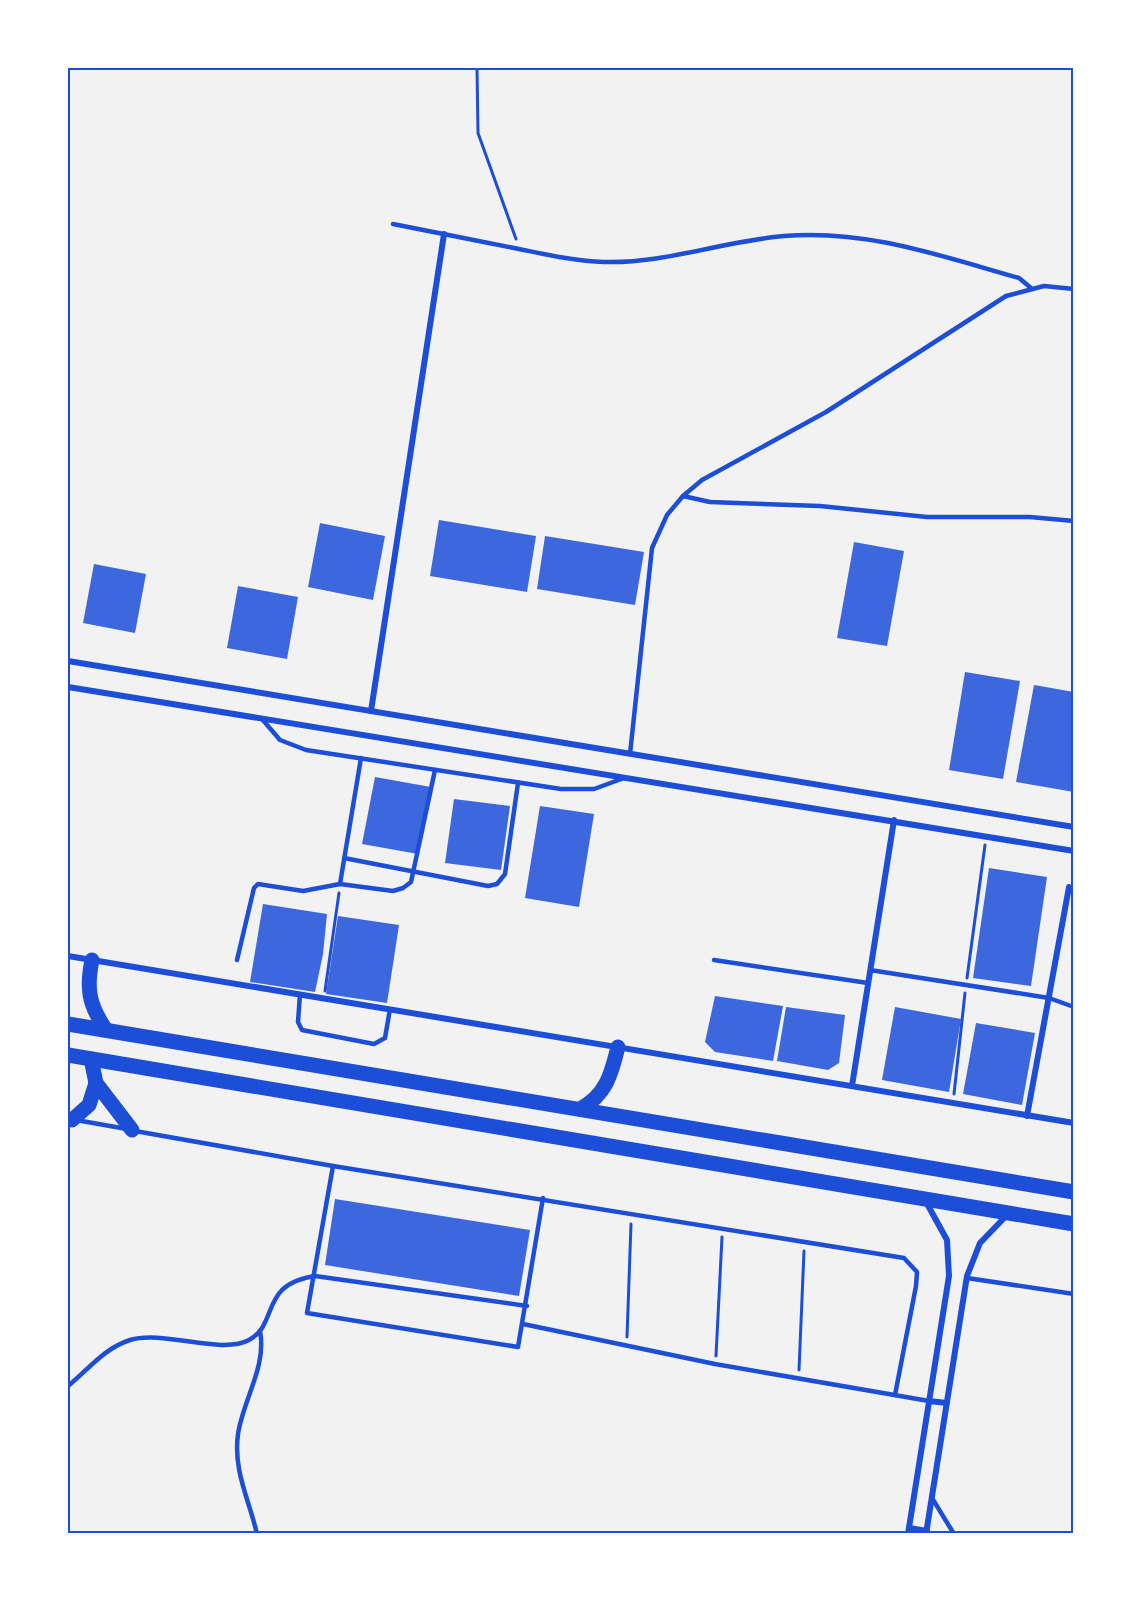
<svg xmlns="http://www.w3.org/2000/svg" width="1141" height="1601" viewBox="0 0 1141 1601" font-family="Raleway,sans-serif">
	<rect width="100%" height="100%" fill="#f2f2f2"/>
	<g fill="#3d67dc">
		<path d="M439,520L536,536L527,592L430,576Z"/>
		<path d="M320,523L385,536L373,600L308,587Z"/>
		<path d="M545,536L644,552L635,605L537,589Z"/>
		<path d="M854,542L904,551L887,646L837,638Z"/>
		<path d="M94,564L146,574L135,633L83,623Z"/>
		<path d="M238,586L298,597L287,659L227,648Z"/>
		<path d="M965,672L1020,681L1003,779L949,770Z"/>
		<path d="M1034,685L1074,692V792L1016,782Z"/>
		<path d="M375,777L431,787L418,854L362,844Z"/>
		<path d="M454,799L510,806L501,870L445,863Z"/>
		<path d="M540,806L594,814L579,907L525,898Z"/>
		<path d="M989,868L1047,877L1031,986L973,978Z"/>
		<path d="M263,904L327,914L323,954L315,992L250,982Z"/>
		<path d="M338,916L399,925L387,1003L326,994Z"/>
		<path d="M715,996L783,1006L773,1061L715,1052L705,1042Z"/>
		<path d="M786,1007L845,1015L839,1063L828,1070L777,1061Z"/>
		<path d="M895,1007L961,1019L949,1092L882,1080Z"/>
		<path d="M976,1023L1035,1033L1022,1105L963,1094Z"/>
		<path d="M335,1199L530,1230L519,1296L325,1265Z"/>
	</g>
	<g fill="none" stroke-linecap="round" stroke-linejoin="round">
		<g stroke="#1d4ed8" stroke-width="3">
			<path d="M477,68L478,133L516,239"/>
			<path d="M967,978L985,845"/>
			<path d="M325,991L339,893"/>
			<path d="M954,1094L965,993"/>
			<path d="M627,1337L631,1224"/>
			<path d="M716,1356L722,1237"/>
			<path d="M799,1370L804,1251"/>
		</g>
		<g stroke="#1d4ed8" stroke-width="4.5">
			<path d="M393,224C433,232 474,240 514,248C544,254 573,261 604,262C664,264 723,241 784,236C866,229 941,256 1019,278L1031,288"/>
			<path d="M683,496L710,502L820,506L927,517H1030L1074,521"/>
			<path d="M262,719L280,740L306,750L561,789H594L624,778"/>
			<path d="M630,754L652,548L667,515L683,496L702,480L826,412L1006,296L1044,286L1074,289"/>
			<path d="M344,858L488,886L497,884L505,874L518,783"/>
			<path d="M340,884L361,758"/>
			<path d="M237,960L254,888L258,884L303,891L340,884L393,891L403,888L411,882L435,770"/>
			<path d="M714,960L868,983"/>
			<path d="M870,970L1049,998L1074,1007"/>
			<path d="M300,994L298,1022L302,1030L374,1044L385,1038L390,1009"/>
			<path d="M76,1120L127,1129"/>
			<path d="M135,1131L333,1166L904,1258L917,1272L916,1286L895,1395"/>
			<path d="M333,1166L307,1313L518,1347L543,1198"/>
			<path d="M967,1278L1074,1294"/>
			<path d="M523,1324L715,1364L929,1401"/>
			<path d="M68,1386C89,1369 103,1349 130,1340C164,1330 221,1355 249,1340C279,1324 259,1284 315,1276L527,1306"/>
			<path d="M932,1498L954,1534"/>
			<path d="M257,1534C249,1499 233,1471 238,1434C243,1400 267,1366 260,1331"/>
		</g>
		<g stroke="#1d4ed8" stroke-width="6">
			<path d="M68,661L1074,827"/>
			<path d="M68,687L1074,851"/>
			<path d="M371,711L444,234"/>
			<path d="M68,956L1074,1123"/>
			<path d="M852,1086L894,820"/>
			<path d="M1027,1116L1069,887"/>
			<path d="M929,1401L947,1403"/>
			<path d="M909,1528L927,1531"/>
			<path d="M908,1534L949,1276L947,1240L925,1200"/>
			<path d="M926,1534L967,1276L980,1243L1007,1215"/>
		</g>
		<g stroke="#1d4ed8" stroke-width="15">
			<path d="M92,960C86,989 89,1005 106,1030"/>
			<path d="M68,1024L1074,1192"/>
			<path d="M68,1055L1074,1224"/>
			<path d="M91,1059L96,1083L132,1130"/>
			<path d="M580,1109C606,1095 611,1075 618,1047"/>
			<path d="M72,1120L89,1105L96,1083"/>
		</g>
	</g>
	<rect width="1141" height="1601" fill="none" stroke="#ffffff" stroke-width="138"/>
	<rect x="69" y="69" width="1003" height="1463" fill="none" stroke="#1d4ed8" stroke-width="2"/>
</svg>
